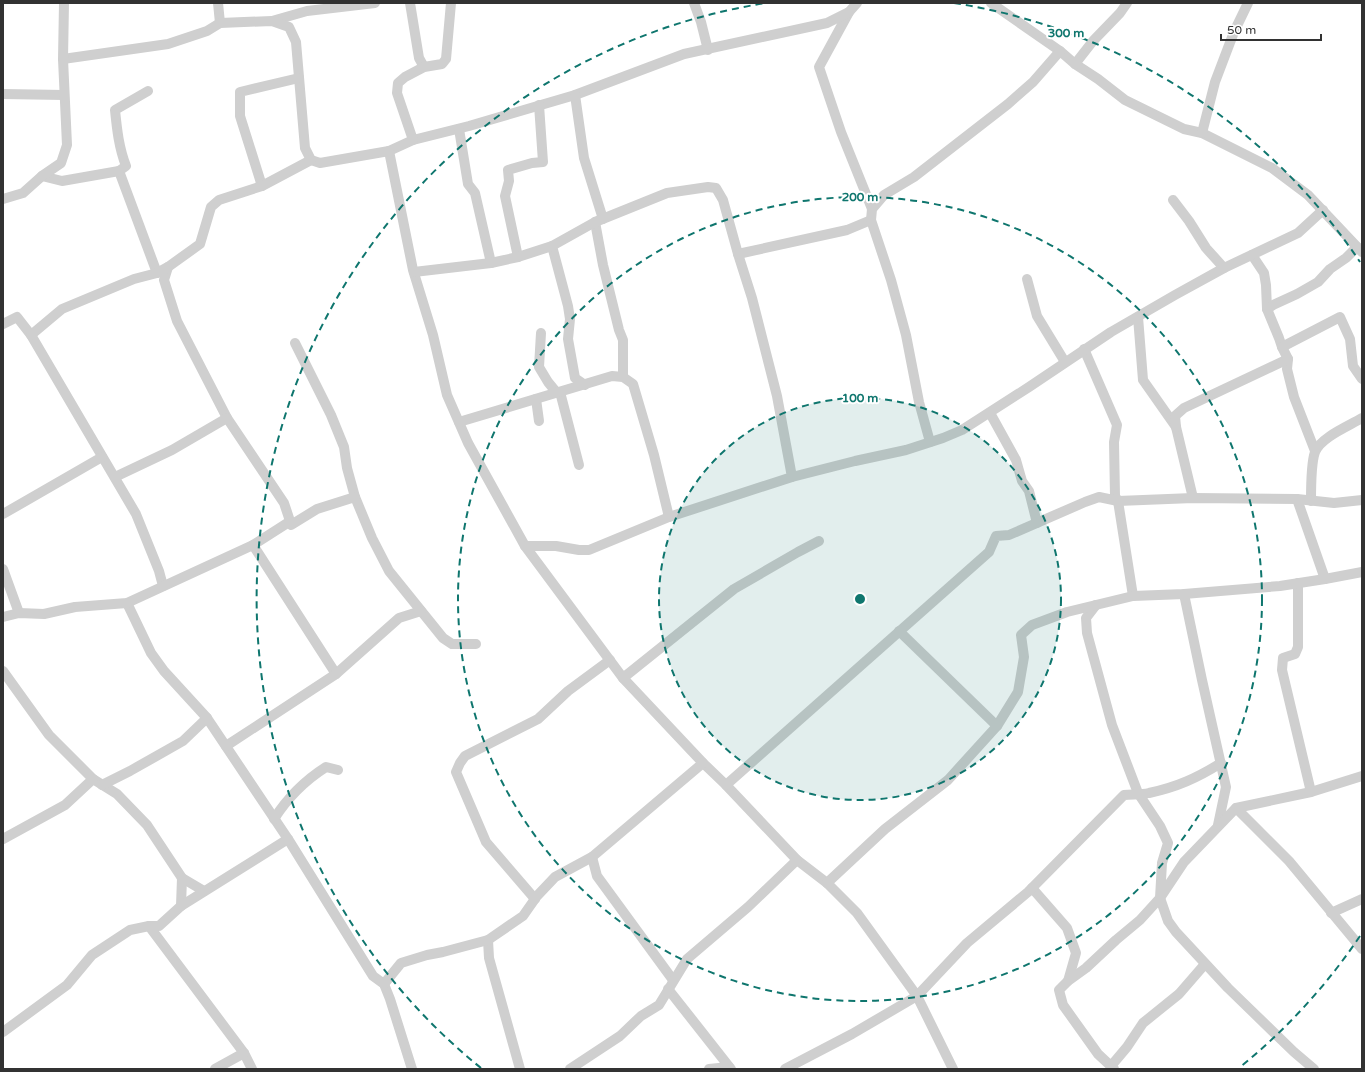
<svg xmlns="http://www.w3.org/2000/svg" width="1365" height="1072" viewBox="0 0 1365 1072" font-family="'Varela Round',sans-serif">
	<rect width="100%" height="100%" fill="#fff"/>
	<g fill="none" stroke-linecap="round" stroke-linejoin="round">
		<g stroke="#cfcfcf" stroke-width="10">
			<path d="M218,3L220,23"/>
			<path d="M410,3L419,58L424,67"/>
			<path d="M694,3L701,22L708,50"/>
			<path d="M991,3L1060,51L1075,64L1098,79L1125,100L1184,129L1202,133L1272,168L1308,195L1362,252"/>
			<path d="M849,12L819,67L841,132L872,209"/>
			<path d="M272,21L307,11L375,3"/>
			<path d="M63,59L168,44L207,31L220,23L272,21L289,27L296,42L305,148L311,160L320,163L389,151L413,140L469,126L575,95L684,54L827,23L849,12L857,3"/>
			<path d="M1075,64L1093,41L1120,13L1127,3"/>
			<path d="M148,91L115,110C117,130 119,148 126,166L119,171L157,273"/>
			<path d="M3,94L64,95"/>
			<path d="M575,95L584,158L603,219"/>
			<path d="M459,129L468,184L475,193L491,263"/>
			<path d="M1202,133L1215,82L1234,32L1248,3"/>
			<path d="M413,140L397,93L398,83L405,77L424,67L442,64L446,59L451,3"/>
			<path d="M389,151L413,270L433,335L447,395L468,443L525,546L623,678L703,763L726,785L797,860L827,883L857,913L917,996L953,1069"/>
			<path d="M42,176L62,181L119,171"/>
			<path d="M262,186L240,116V92L299,78"/>
			<path d="M3,199L23,193L42,176L61,163L67,145L63,59L64,3"/>
			<path d="M1173,200L1189,221L1206,248L1224,268"/>
			<path d="M595,222L603,265L619,330L623,340V377"/>
			<path d="M552,246L568,306L570,319L568,339L575,378L585,385"/>
			<path d="M738,254L752,298L777,396L792,477"/>
			<path d="M1252,255L1264,273L1266,285L1267,309L1279,338L1282,347L1288,359L1287,369L1294,397L1315,451"/>
			<path d="M518,257L505,196L509,181L508,170L532,163L543,162L539,105"/>
			<path d="M168,267L164,280L177,321L227,418L284,503L289,518V522"/>
			<path d="M414,272L491,263L518,257L552,246L595,222L667,193L708,187L716,188L723,200L738,254L847,230L871,220"/>
			<path d="M1027,279L1037,316L1065,362"/>
			<path d="M1267,309L1273,305L1297,294L1318,282L1330,269L1346,258L1357,247"/>
			<path d="M1138,317L1143,380L1176,427L1193,498"/>
			<path d="M3,324L17,317L31,335L136,514L159,571L163,586"/>
			<path d="M541,333L539,367L548,382L557,393"/>
			<path d="M31,335L62,309L134,279L157,273L168,267L200,244L211,207L219,200L262,186L311,160"/>
			<path d="M295,343L331,415L344,447L347,468L355,497L372,538L389,571L443,638L452,644H476"/>
			<path d="M1282,347L1340,317L1350,339L1353,366L1362,379"/>
			<path d="M1084,349L1117,425L1114,442L1115,496L1118,501L1133,596"/>
			<path d="M560,392L579,465"/>
			<path d="M536,399L539,421"/>
			<path d="M990,413L1016,460L1022,481L1029,491L1037,523"/>
			<path d="M459,422L612,376L623,377L633,384L654,455L669,517"/>
			<path d="M1176,427L1175,416L1184,408L1288,359"/>
			<path d="M930,442L919,402L906,335L891,280L871,220L872,209L884,195L914,177L1008,104L1033,82L1060,51"/>
			<path d="M115,477L172,450L227,418"/>
			<path d="M1297,499L1325,579"/>
			<path d="M1311,501C1311,488 1311,463 1315,452C1321,437 1349,426 1362,418"/>
			<path d="M3,514L102,457"/>
			<path d="M253,545L336,674"/>
			<path d="M525,546H556L579,550H589L669,517L792,477L855,461L906,450L943,438L962,430L1029,387L1111,332L1175,295L1224,268L1298,233L1323,210"/>
			<path d="M3,569L19,613"/>
			<path d="M1298,583V647L1295,654L1283,658L1282,670L1311,792"/>
			<path d="M1184,594L1202,680L1226,787L1218,825"/>
			<path d="M127,603L151,653L164,671L207,718L288,839L373,976L384,984L390,999L412,1069"/>
			<path d="M1096,605L1086,618L1087,633L1112,725L1138,793L1160,826L1168,843L1162,863L1160,898L1168,921L1176,932L1228,988L1294,1052L1314,1069"/>
			<path d="M3,617L19,613L44,614L75,607L127,603L253,545L289,522L291,525L317,509L355,497"/>
			<path d="M899,631L997,726"/>
			<path d="M3,671L49,735L93,779L117,794L147,825L182,878L204,891"/>
			<path d="M623,678L734,589L798,552L819,541"/>
			<path d="M226,746L336,674L399,618L421,611"/>
			<path d="M102,785L130,771L183,741L207,718"/>
			<path d="M726,785C814,708 901,629 989,552L996,536L1009,535L1085,502L1099,497L1118,501L1193,498L1297,499L1334,503L1362,500"/>
			<path d="M1236,808L1289,861L1362,949"/>
			<path d="M274,819C288,797 304,781 326,767L338,770"/>
			<path d="M3,839L65,805L93,779"/>
			<path d="M592,857L597,876L673,980"/>
			<path d="M827,883L885,829L948,780L997,726L1018,692L1024,657L1021,635L1032,625L1067,612L1133,596L1184,594L1280,586L1325,579L1362,572"/>
			<path d="M1032,888L1067,928L1076,953L1068,981"/>
			<path d="M535,899L486,842L456,772L460,763L465,756L538,719L568,691L610,660"/>
			<path d="M181,906L182,878"/>
			<path d="M1331,913L1362,899"/>
			<path d="M149,926L244,1053L252,1069"/>
			<path d="M488,940L489,958L520,1069"/>
			<path d="M384,984L401,963L427,955L443,952L488,940L523,916L537,896L555,877L592,857L703,763"/>
			<path d="M668,989L731,1069"/>
			<path d="M3,1032L67,985L92,955L130,930L149,926H159L181,906L288,839"/>
			<path d="M1111,1066L1127,1047L1143,1023L1179,994L1205,964"/>
			<path d="M215,1069L244,1053"/>
			<path d="M570,1069L620,1036L641,1016L659,1005L687,959L748,907L797,860"/>
			<path d="M709,1069L729,1067"/>
			<path d="M785,1069L852,1034L917,996L967,943L1028,892L1124,795C1132,794 1141,795 1149,793C1177,787 1197,778 1221,763"/>
			<path d="M1114,1069L1098,1054L1063,1005L1059,990L1068,981L1086,968L1116,940L1140,920L1160,898L1184,862L1236,808L1311,792L1362,776"/>
		</g>
	</g>
	<circle cx="860" cy="599" r="201" fill="#0f766e" fill-opacity=".12"/>
	<g fill="none" stroke="#0f766e" stroke-width="2" stroke-dasharray="7 5">
		<circle cx="860" cy="599" r="201"/>
		<circle cx="860" cy="599" r="402"/>
		<path d="M1360 936A603 603 0 0 1 1239 1068M481 1068A603 603 0 0 1 766 3M954 3A603 603 0 0 1 1360 262"/>
	</g>
	<circle cx="860" cy="599" r="6" fill="#0f766e" stroke="#fff" stroke-width="2"/>
	<g font-size="12" text-anchor="middle" font-weight="bold" fill="#0f766e" stroke="#fff" stroke-width="4" stroke-linejoin="round" paint-order="stroke">
		<text x="1066" y="37">300 m</text>
		<text x="860" y="201">200 m</text>
		<text x="860" y="402">100 m</text>
	</g>
	<rect width="1365" height="1072" fill="none" stroke="#323232" stroke-width="8"/>
	<path d="M1221 34v6h100v-6" fill="none" stroke="#323232" stroke-width="2"/>
	<text x="1227" y="34" font-size="12" fill="#323232" stroke="#ffffff" stroke-width="3" paint-order="stroke">50 m</text>
</svg>
